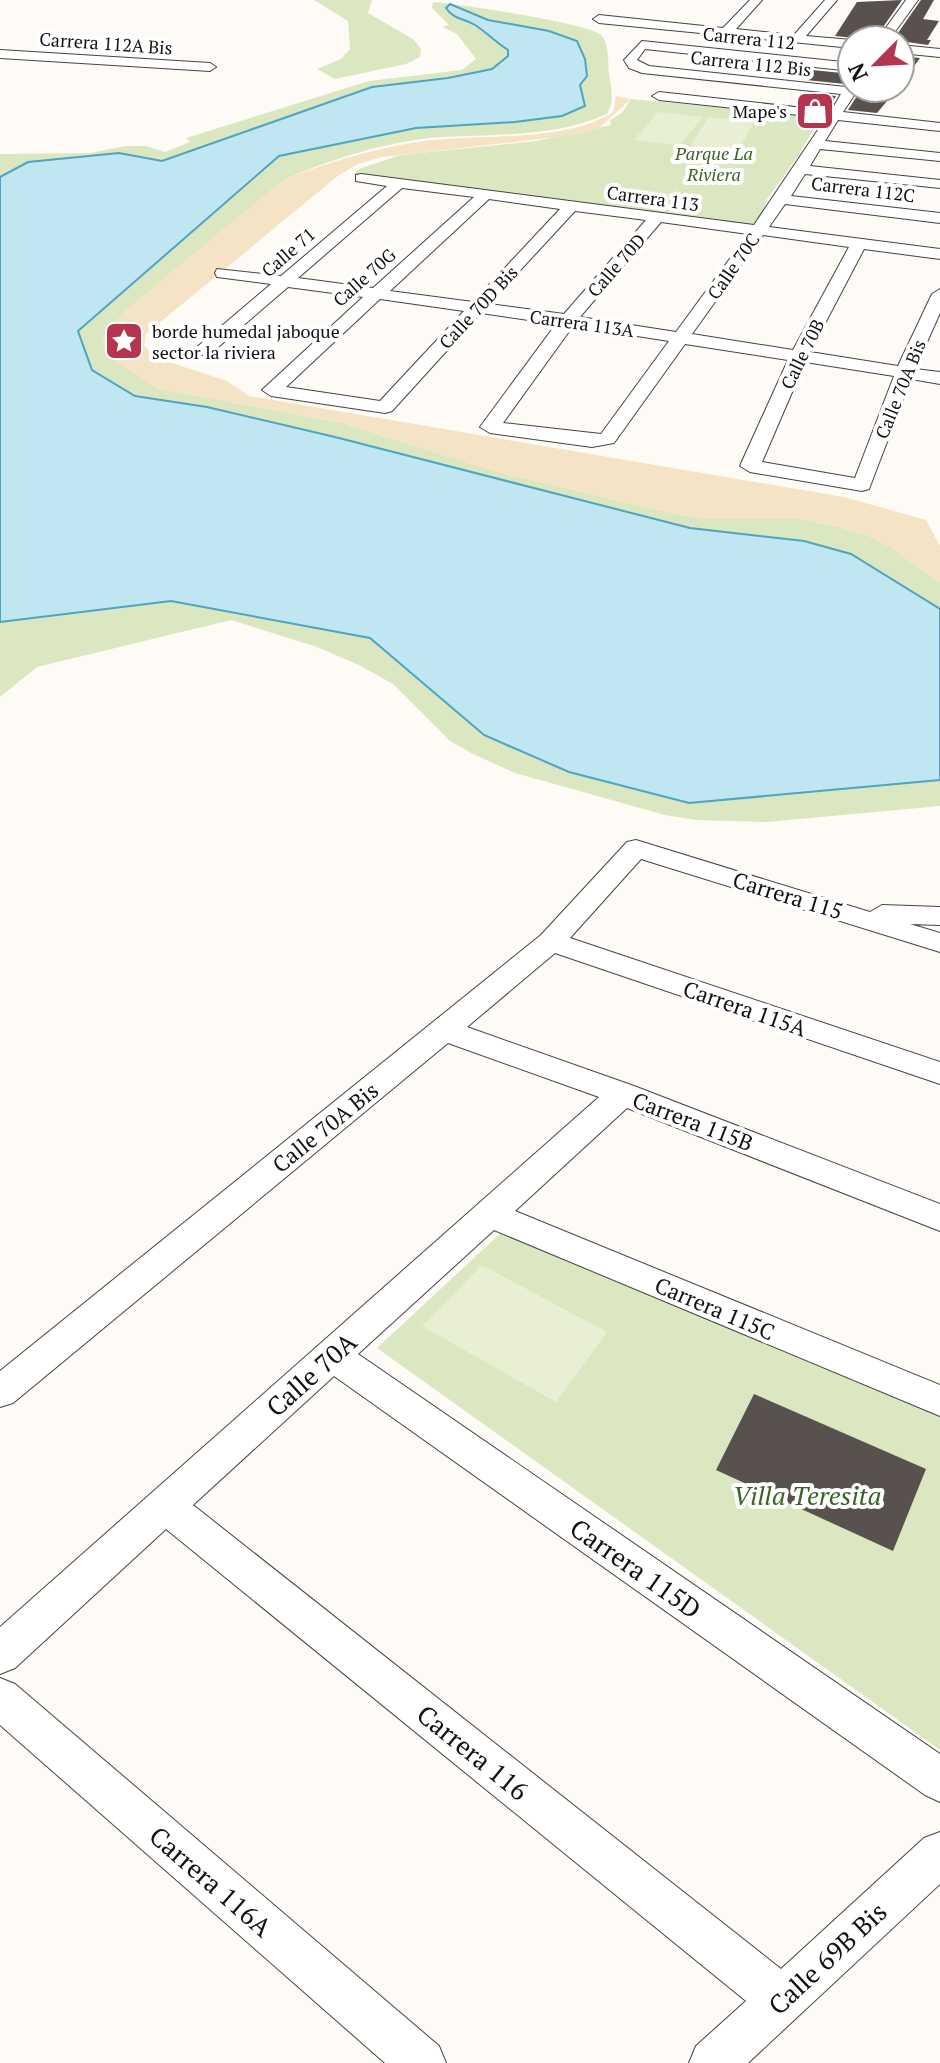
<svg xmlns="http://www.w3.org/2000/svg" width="940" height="2063" viewBox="0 0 940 2063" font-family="'PT Serif',serif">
	<rect width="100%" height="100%" fill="#fefbf6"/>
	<g fill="#dbe7c1">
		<path d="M314,0H372L368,13L413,39L421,49L420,57L406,64L335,79L317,69L341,59L350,49L348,21Z"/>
		<path d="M433,2C456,4 593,23 602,36C609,44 608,63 609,73C611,89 615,100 607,114C553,139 487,133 430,138C384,143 322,161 281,182L123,313L133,371L156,388L343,423L498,472L671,513L711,519H801L839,527L867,535L892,548L940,583V806L767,822L696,820L665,815L515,773L473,754L450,741L393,684L361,666L317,647L231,620L37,667L0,697V154L91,153L125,146H146L165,152L190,142L186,138L369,81L462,70L476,59L457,34L442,27L449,25L432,8Z"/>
		<path d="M631,99L821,117L796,159L767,199L758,232L353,174L359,169L400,155L536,141L611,125L610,120L622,113Z"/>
		<path d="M504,1230L940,1410V1750L377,1348Z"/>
	</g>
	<path fill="#f5e3c6" d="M616,96L631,99L598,129L575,135L382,157L358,164L339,175L146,334L144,346L157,358L227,381L249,396L844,497L926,520L940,546V583L892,548L867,535L839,527L801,519H711L671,513L498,472L343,423L156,388L104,354L103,336L123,313L279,183C320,163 387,145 432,140C486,134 567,142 613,112Z"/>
	<g fill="#e9efd2">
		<path d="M658,112L703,117L680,145L634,140Z"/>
		<path d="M708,117L754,122L737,153L689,149Z"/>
		<path d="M482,1265L607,1332L556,1402L422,1326Z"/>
	</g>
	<path fill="#bfe6f1" stroke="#4da5c1" stroke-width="2" d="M450,4L488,20L549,31L577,41L585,59L587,76L580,85L585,106L562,116L515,122L416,128L279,156L78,331L92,370L135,396L207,407L335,437L690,528L804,541L851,554L940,609V780L689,803L569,772L484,735L370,638L171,601L0,622V177L28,162L119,153L162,161L372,87L448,78L492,69L508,56V50C495,42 485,31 475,25C464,18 454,20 446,8Z"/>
	<g fill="#59514e">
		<path d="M902,0L874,40L835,36L857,2Z"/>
		<path d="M921,0H934L923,19L939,21L927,40H931L928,45L893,40Z"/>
		<path d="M900,56L920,58L900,86Z"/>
		<path d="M812,70L852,74V81L845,84L806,80Z"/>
		<path d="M862,88H898L877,113L848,110Z"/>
		<path d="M810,94L836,96L829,108L803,105Z"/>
		<path d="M754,1394L926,1469L893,1551L716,1470Z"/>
	</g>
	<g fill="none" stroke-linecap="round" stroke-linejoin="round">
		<defs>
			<g id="minor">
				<path d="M750,0H762L736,29L794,35L825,0H837L806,36L852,40V48L599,23L593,19L599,15L723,28Z"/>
				<path d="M906,0H918L889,40H877Z"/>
				<path d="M642,41L852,63V71L645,49L637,60L649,66L846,87L852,84V88H859L843,112L940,123V131L838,120L825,141L940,153V161L820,149L810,166L940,180V188L805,174L791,196L940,213V223L785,204L769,227L940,249V259L864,249L810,352L898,366L932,294L940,289V313L915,369L940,372V384L911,379L869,489L862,491L750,472L740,466L788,360L685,344L614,443L592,447L490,433L480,427L556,324L481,313L392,411L385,413L271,396L262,390L363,297L288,287L209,355H197L194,351L197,347L271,284L217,277L215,273L217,269L281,276L387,186L356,181V175L361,174L754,225L826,118L659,100L652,96L659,92L831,111L841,94L642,73L629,68L624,60ZM402,188L474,197L373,288L298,278ZM489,199L560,209L473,302L390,291ZM575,211L646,220L564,314L489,304ZM661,222L748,234L676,332L580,317ZM763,235L849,247L793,350L692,334ZM380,299L464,311L380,401L286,387ZM573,326L669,341L601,434L503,423ZM805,362L894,376L855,478L762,462Z"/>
				<path d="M900,45L940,49V57L900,53Z"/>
				<path d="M0,50L210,63L216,67L210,71L0,58Z"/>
				<path d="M636,840L870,912L882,905L940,907V925L910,924L940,933V952L641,859L570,938L940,1062V1084L555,953L467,1027L634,1086L940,1204V1231L627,1108L515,1211L940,1385V1416L494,1230L358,1354L940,1754V1802L925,1795L334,1376L193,1505L781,1969L924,1838L940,1832V1884L748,2063H689L696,2046L746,2001L166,1529L15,1668L0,1674V1627L599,1097L448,1043L13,1403L0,1407V1371L541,935L627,842Z"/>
				<path d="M0,1678L15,1684L439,2046L446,2063H385L0,1725Z"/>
			</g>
		</defs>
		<use href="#minor" stroke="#444" stroke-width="2"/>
		<use href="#minor" fill="#fff" fill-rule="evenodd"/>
	</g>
	<defs>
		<symbol id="shop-square" viewBox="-11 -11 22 22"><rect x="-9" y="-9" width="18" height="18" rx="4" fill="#b53550" stroke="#fff"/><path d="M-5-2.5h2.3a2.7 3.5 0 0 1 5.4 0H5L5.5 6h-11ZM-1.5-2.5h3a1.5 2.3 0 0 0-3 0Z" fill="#fff"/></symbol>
		<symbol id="sight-square" viewBox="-11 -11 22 22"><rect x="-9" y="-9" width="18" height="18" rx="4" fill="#b53550" stroke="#fff"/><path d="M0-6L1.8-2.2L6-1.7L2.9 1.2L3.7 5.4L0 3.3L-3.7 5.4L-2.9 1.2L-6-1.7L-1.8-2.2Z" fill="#fff"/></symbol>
	</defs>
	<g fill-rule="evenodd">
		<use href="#shop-square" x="793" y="89" width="44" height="44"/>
		<use href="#sight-square" x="102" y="319" width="44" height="44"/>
	</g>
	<g text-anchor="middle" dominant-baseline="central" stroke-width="8" stroke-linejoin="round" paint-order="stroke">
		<g font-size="18" fill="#111" stroke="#fff">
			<text transform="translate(749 38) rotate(6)">Carrera 112</text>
			<text transform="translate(106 43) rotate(4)">Carrera 112A Bis</text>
			<text transform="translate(751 63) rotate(6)">Carrera 112 Bis</text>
			<text transform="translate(863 189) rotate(7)">Carrera 112C</text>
			<text transform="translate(653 198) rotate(8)">Carrera 113</text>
			<text transform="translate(288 252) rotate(-41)">Calle 71</text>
			<text transform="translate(616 265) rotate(-49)">Calle 70D</text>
			<text transform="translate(733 266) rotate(-55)">Calle 70C</text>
			<text transform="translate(364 277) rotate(-42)">Calle 70G</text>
			<text transform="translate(478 307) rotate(-47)">Calle 70D Bis</text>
			<text transform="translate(582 323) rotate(8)">Carrera 113A</text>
			<text transform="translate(802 354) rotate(-64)">Calle 70B</text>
			<text transform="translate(900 389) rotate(-68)">Calle 70A Bis</text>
		</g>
		<g font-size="18" fill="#111" stroke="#fff" text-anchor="end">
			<text x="787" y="111">Mape's</text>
			<text x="152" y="331" text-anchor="start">borde humedal jaboque<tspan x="152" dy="21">sector la riviera</tspan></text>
		</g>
		<g font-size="18" font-style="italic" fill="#3d6426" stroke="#fff">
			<text x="714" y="153">Parque La<tspan x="714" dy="21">Riviera</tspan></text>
		</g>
		<g font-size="22" fill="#111" stroke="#fff">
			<text transform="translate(788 895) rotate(17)">Carrera 115</text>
			<text transform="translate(745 1008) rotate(19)">Carrera 115A</text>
			<text transform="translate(693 1121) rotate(21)">Carrera 115B</text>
			<text transform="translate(325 1127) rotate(-39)">Calle 70A Bis</text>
			<text transform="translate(715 1308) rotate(23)">Carrera 115C</text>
		</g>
		<g font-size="26" fill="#111" stroke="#fff">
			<text transform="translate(311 1374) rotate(-42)">Calle 70A</text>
			<text transform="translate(636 1568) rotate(35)">Carrera 115D</text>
			<text transform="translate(473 1752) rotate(39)">Carrera 116</text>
			<text transform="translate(211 1881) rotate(41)">Carrera 116A</text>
			<text transform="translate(827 1958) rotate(-43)">Calle 69B Bis</text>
		</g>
		<g font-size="26" font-style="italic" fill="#3d6426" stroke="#fff">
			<text x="807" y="1495">Villa Teresita</text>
		</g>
	</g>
	<g transform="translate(876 64) rotate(246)"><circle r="38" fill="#ffffff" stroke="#a0a0a0" stroke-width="2"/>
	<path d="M0-6L14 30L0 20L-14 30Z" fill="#b53550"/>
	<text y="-12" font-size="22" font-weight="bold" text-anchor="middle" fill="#111111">N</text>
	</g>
</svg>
